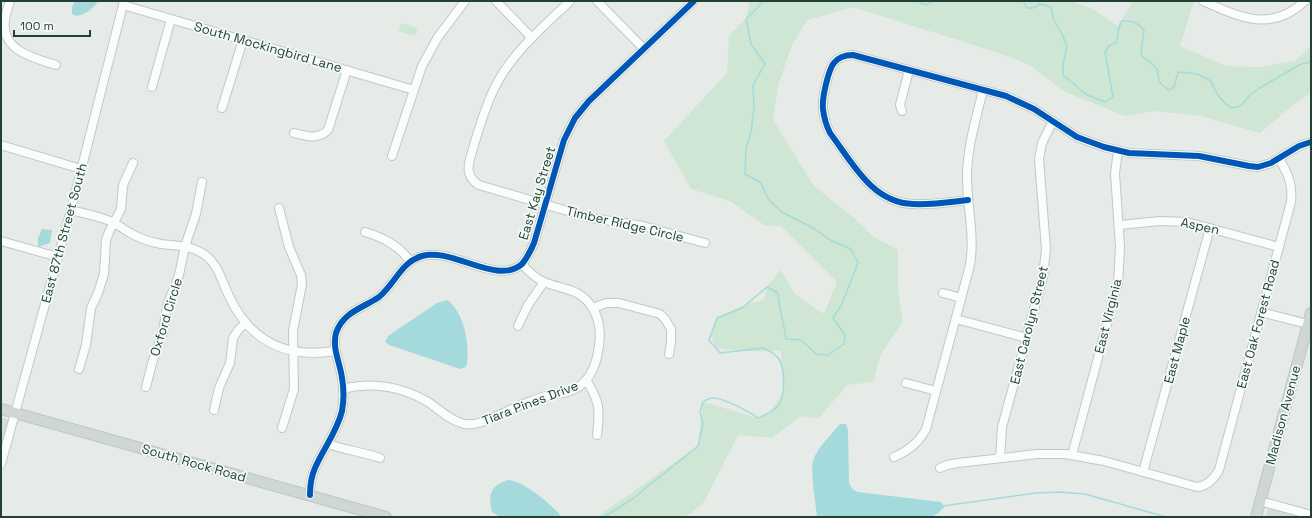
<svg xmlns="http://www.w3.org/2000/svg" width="1312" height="518" viewBox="0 0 1312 518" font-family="'Space Grotesk',sans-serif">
	<rect width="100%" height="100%" fill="#e6ebe8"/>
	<g fill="#d3ddd8">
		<path d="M1,417L10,420L1,454Z"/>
		<path d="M1269,503L1311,517H1266Z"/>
	</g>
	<g fill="#cee6d3">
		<path d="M750,1H1070L1091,8L1118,26L1133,1H1194L1180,46L1227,66L1260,67L1295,61L1311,46V93L1297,102L1260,133L1201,116L1155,111L1125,116L1063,91L1030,65L999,53L853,7L807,20L791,47L778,86L773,120L814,186L854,218L874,237L898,250V290L903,321L880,356L873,382L847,385L818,419L801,416L772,438L738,435L704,502L685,517H597L698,446L703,402L758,418L769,413L783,393L781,351H739L716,348L711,335L717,318L748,303L764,300L767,287L780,270L796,295L824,314L837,282L781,226L764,225L730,201L691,189L664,141L727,73L729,35L746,19Z"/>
		<path d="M401,23L418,28L415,36L398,31Z"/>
	</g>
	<g fill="#a4dadc">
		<path d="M75,1H98C95,8 79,20 72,14V7Z"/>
		<path d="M42,229L52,230L50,243L38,247V238Z"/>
		<path d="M447,300C464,311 471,348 466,367L460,369L389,345L385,342L388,336L437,303Z"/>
		<path d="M840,424H846L848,430L849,483L853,490L858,492L941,502L944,507L937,514L931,517H817C816,504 809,469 814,458C819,446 832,434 840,424Z"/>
		<path d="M508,480C524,481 552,505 562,517H500L492,512C488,494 490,486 508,480Z"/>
	</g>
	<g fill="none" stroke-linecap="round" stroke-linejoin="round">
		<g stroke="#a4dadc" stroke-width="1.5">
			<path d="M917,1L926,5L934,1"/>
			<path d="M1023,1L1027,8H1033L1040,4L1051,7L1053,18L1061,32L1067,46L1063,65V75L1087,95L1106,102L1113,97L1105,52L1110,45L1116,43C1119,34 1117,29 1122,21C1133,20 1137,23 1144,30L1141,51L1142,56L1152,64L1158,70V77L1161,84L1169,90L1174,87L1178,72L1197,74L1211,81C1215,93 1221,100 1231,108L1241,106L1250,95L1263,86L1301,64L1311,62"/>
			<path d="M943,506L1036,493L1059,492L1085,494L1166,517"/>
			<path d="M604,517L631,500L698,446L703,424L700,411L703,402C705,401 709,398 712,398C722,397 750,412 758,418C765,415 772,412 777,407C786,398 785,369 779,359C776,354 769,351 764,348L720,353L709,340L717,318L742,308L767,287L778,293C779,309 784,323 786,339L801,340L816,354L828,355L844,344L845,335L833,318L841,306L858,263L851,249L832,241L813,228L782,212L769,200L760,182L745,174L746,148L751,132L754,109L753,85L765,64L751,44L746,19L764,1"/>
		</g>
		<defs>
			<g id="minor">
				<path d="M10,1C8,7 6,13 5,19C0,51 34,58 56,65"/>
				<path d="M496,1L532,38"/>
				<path d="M570,1C543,27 513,52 496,85C486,104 480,125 474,145C470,160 462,175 479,185L591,218L643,226L705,243"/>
				<path d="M597,1L644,49"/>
				<path d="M1203,1C1239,17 1271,33 1305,1"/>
				<path d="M123,5L414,90"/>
				<path d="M152,87L171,19"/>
				<path d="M222,108L243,40"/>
				<path d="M902,111L900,105L909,70"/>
				<path d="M294,133C306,136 318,140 328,130L347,70"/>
				<path d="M1,145L81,169"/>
				<path d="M392,156L422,66L438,37L465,1"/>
				<path d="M968,200C950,202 931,205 913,204C872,203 852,162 830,133C826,125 824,118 823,109C822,100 824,93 826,84C830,68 833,55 853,55L1006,96L1034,109L1077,137L1104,147L1129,153L1199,156L1249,166L1258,167L1271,163L1299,146L1311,142"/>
				<path d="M279,208L289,247L301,275L302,284L293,331L294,389L282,428"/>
				<path d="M71,210C85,214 99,216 112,222C118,225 124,229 130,233C139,238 150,242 161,244C177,246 191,245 205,255C218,264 222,282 229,296C250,341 286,359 335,351"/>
				<path d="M1120,225L1160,221L1187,222L1279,247"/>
				<path d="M365,232C384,238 398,245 410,261"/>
				<path d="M1,241L58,257"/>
				<path d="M943,293L961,298"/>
				<path d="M593,308L606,303H619L660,314L665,319L671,329V343L669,354"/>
				<path d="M1261,312L1311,325"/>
				<path d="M956,319L1027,338"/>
				<path d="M518,326L528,305L544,282"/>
				<path d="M79,369L86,345L91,308L98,293L104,274L106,240L109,232L121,209L123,185L133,163"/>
				<path d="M586,380C600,401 600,410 597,435"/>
				<path d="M906,383L936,391"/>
				<path d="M146,387L153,360L163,332L167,306L179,275L185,246L196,214L202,182"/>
				<path d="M343,389C372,381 403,387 428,402C440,410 449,420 464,424C481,427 505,411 521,405C529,402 538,398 546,396C554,394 563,394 570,391C590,384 597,364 599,345C601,332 599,318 592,307C579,287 561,290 542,281C534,277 528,271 522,264"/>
				<path d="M214,410L219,388L230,363L233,338L239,329L246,323"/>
				<path d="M328,444C345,450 363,452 380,458"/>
				<path d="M1072,455L1118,283L1120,247L1115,173L1118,151"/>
				<path d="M894,457C908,451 919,443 926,429L969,269C976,239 967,208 967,177C967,148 976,119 983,90"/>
				<path d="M1000,458L1002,427L1043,277L1046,249L1039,159L1042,143L1053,121"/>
				<path d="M1,464L71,210L124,1"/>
				<path d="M940,468L947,465L958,463L1037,454H1065L1104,461L1197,487C1208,486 1214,479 1219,470L1291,202C1293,185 1288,173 1279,159"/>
				<path d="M1143,472L1210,228"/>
				<path d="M310,495C310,486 311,477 315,468C323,449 337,432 342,411C344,400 344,389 342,378C340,362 332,349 336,333C343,312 363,308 379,297C395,284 401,262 422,256C452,247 497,286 522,264C527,258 531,250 534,243L564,140L575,118L589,101L694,1"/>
				<path d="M1260,501L1311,515"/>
			</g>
			<g id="major">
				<path d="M1,409L386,517"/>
				<path d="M1256,517L1311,313"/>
			</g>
		</defs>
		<use href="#minor" stroke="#c3c8c5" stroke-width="10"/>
		<use href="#major" stroke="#bdc7c3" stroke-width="12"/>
		<use href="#minor" stroke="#fbfcfc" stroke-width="8"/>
		<use href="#major" stroke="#ced7d4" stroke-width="10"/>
		<defs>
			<g id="cycleway">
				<path d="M968,200C950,202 931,205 913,204C872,203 852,162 830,133C826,125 824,118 823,109C822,100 824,93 826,84C830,68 833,55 853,55L1006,96L1034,109L1077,137L1104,147L1129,153L1199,156L1249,166L1258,167L1271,163L1299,146L1311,142"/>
				<path d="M310,495C310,486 311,477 315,468C323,449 337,432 342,411C344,400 344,389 342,378C340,362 332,349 336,333C343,312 363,308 379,297C395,284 401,262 422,256C452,247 497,286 522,264C527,258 531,250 534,243L564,140L575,118L589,101L694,1"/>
			</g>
		</defs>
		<use href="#cycleway" stroke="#f4faf6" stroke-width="8"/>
		<use href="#cycleway" stroke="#0057b8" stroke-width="6"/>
	</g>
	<g text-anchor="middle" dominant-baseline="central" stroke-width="3.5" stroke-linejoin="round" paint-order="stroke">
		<g font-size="13" fill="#214135" stroke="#f4faf6">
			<text transform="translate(268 47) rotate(16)">South Mockingbird Lane</text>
			<text transform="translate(537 193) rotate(-73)">East Kay Street</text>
			<text transform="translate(625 224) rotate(13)">Timber Ridge Circle</text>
			<text transform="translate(1200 226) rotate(12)">Aspen</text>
			<text transform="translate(64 233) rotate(-75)">East 87th Street South</text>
			<text transform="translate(1108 316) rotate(-76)">East Virginia</text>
			<text transform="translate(166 317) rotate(-73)">Oxford Circle</text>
			<text transform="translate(1258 324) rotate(-75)">East Oak Forest Road</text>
			<text transform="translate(1029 325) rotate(-76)">East Carolyn Street</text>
			<text transform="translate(1177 350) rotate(-75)">East Maple</text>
			<text transform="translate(530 403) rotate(-21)">Tiara Pines Drive</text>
			<text transform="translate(1283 415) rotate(-75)">Madison Avenue</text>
			<text transform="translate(194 463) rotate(16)">South Rock Road</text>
		</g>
	</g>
	<rect width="1312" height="518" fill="none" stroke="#214135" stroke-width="4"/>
	<path d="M14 30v6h76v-6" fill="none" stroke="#214135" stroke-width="2"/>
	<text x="20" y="30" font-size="12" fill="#214135" stroke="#f4faf6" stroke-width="3" paint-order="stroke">100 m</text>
</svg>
